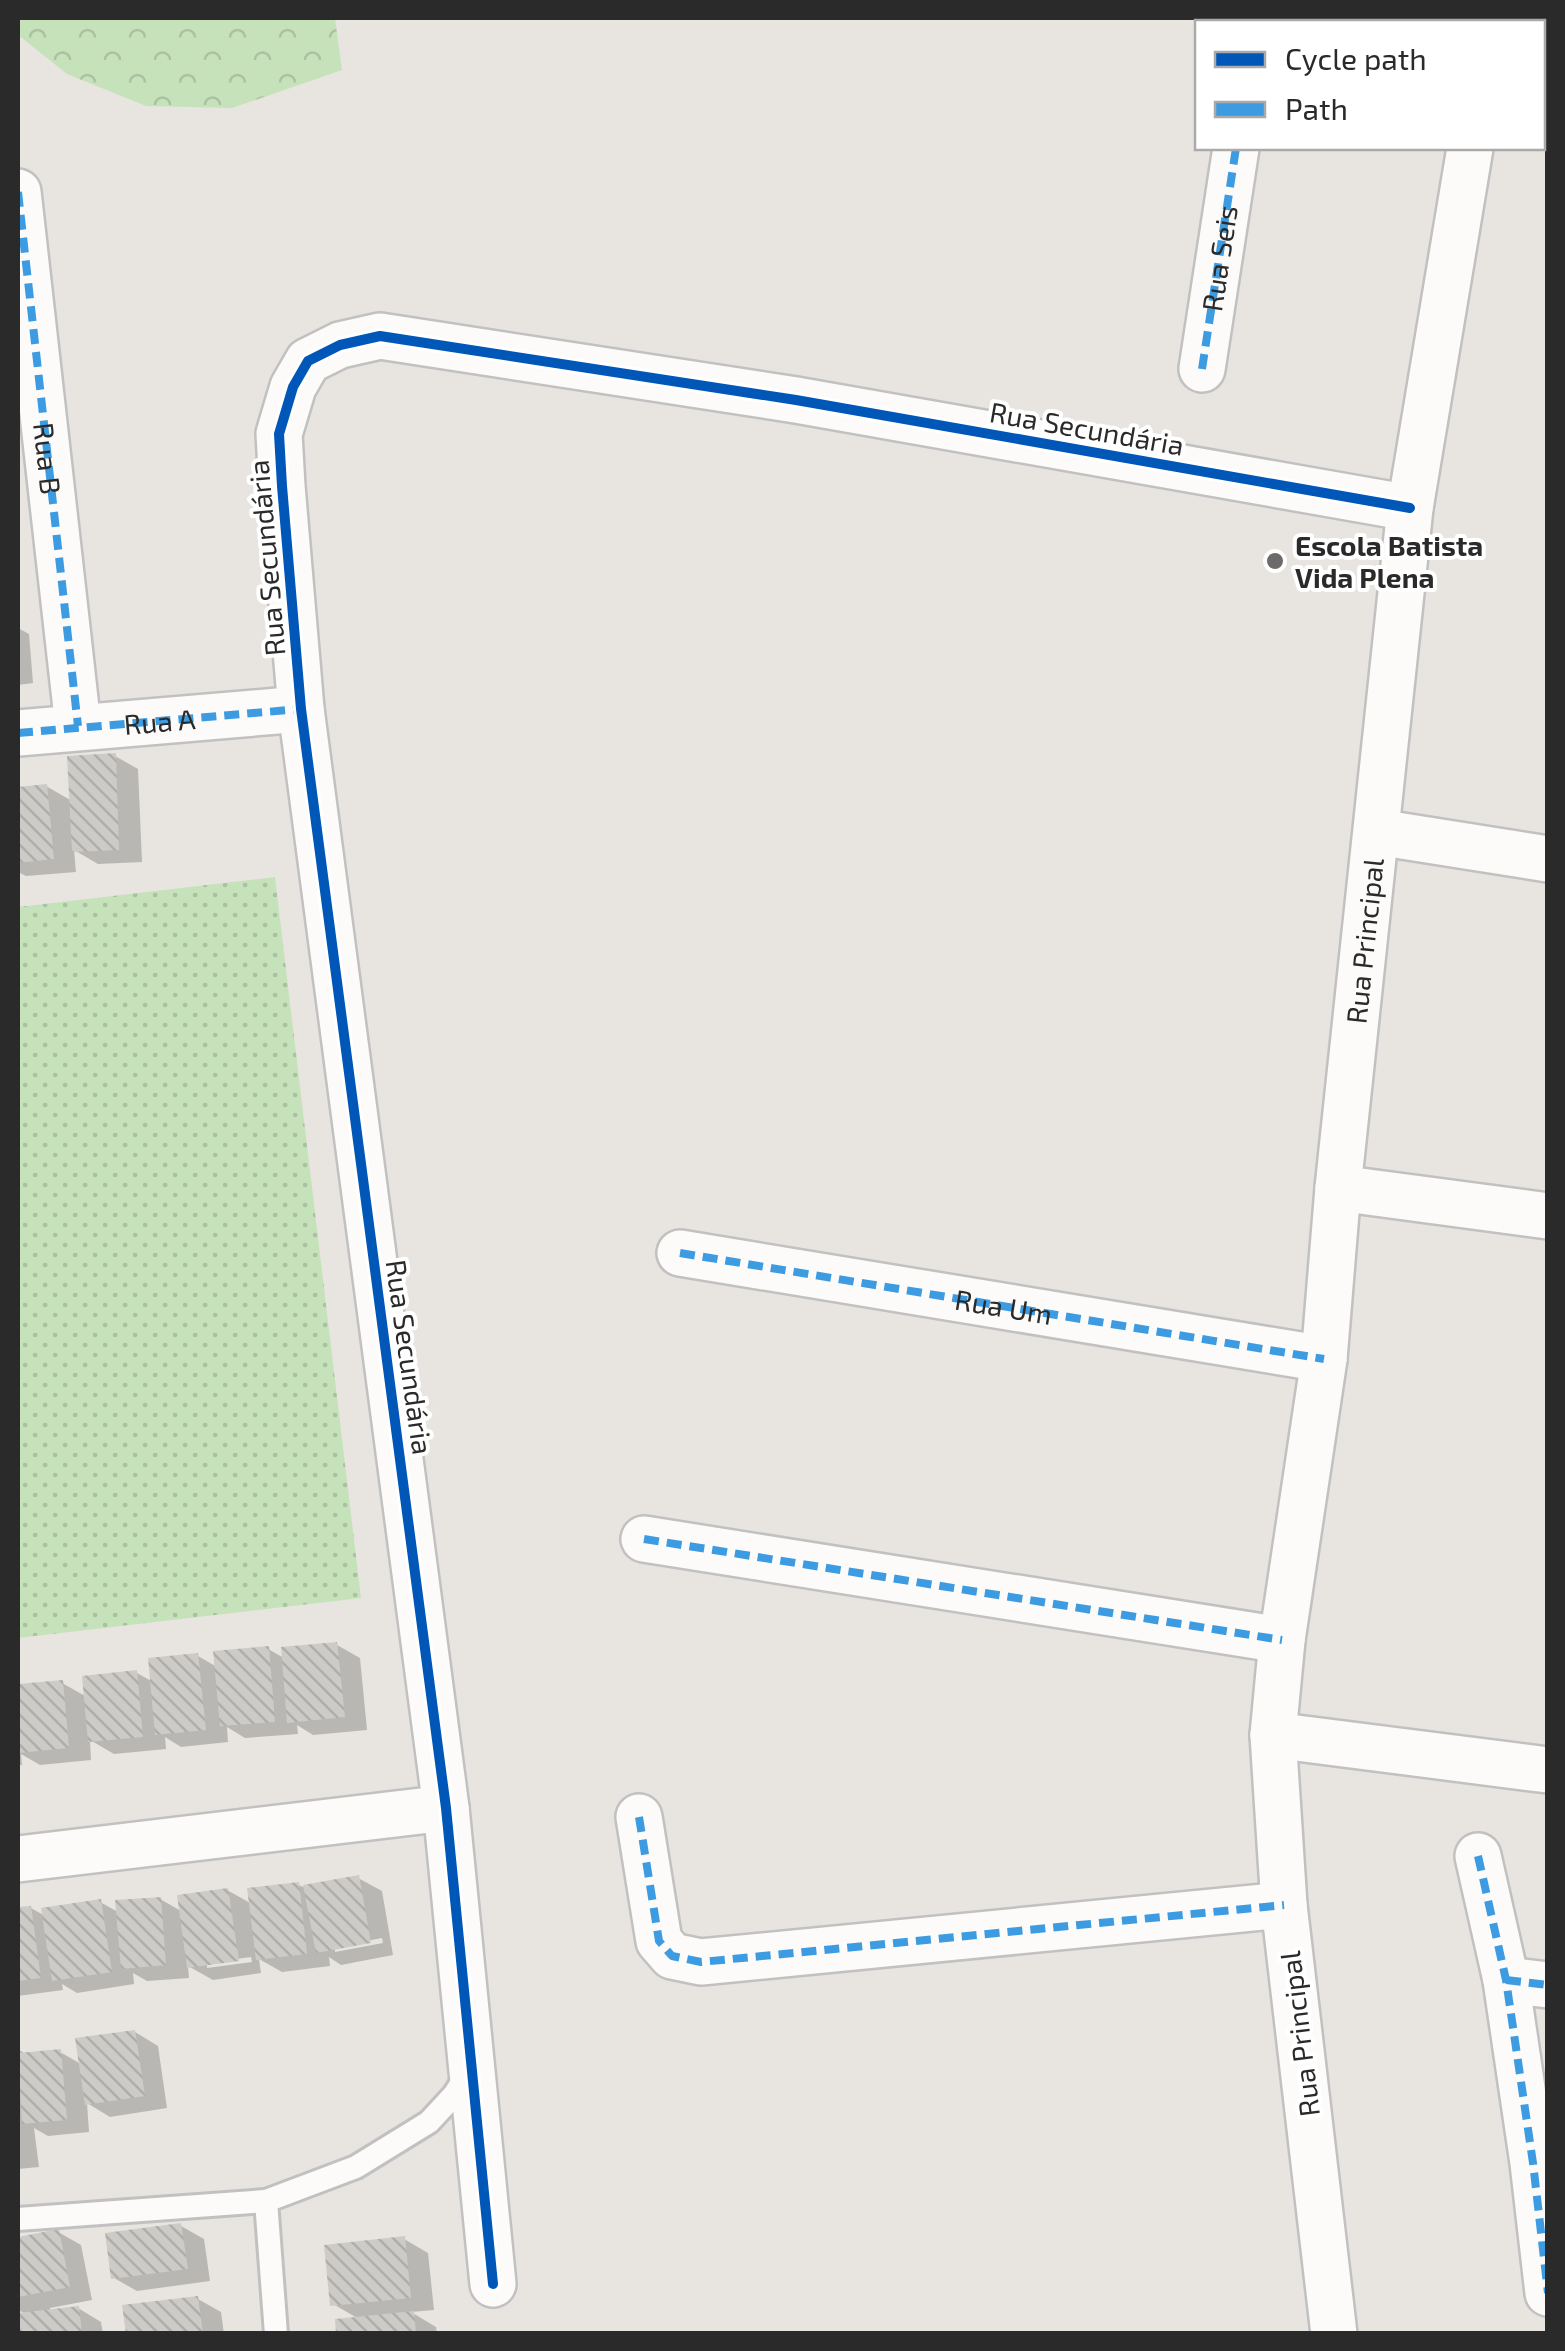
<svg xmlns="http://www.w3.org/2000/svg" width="1565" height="2351" viewBox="0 0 1565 2351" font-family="'Exo 2',sans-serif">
	<defs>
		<pattern id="grass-dots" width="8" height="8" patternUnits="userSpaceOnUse" patternTransform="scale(2.5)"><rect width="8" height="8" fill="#c6e2bb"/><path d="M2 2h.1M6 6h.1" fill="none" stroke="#aac2a1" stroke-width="1.8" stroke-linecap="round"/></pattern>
		<pattern id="forest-crowns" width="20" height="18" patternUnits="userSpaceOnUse" patternTransform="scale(2.5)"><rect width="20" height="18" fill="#c6e2bb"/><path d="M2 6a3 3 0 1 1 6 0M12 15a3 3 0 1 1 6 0" fill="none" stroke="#aac2a1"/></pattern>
		<pattern id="building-back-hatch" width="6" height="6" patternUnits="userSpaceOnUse" patternTransform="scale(2.5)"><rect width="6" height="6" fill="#cdcbc7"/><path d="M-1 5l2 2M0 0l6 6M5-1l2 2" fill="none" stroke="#b0aeab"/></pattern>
	</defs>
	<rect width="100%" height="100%" fill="#e8e5e0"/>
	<path fill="url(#grass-dots)" d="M275,877L361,1598L18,1638V907Z"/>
	<path fill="url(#forest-crowns)" d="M18,18H335L342,70L232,108L146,106L67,74L18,35Z"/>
	<g fill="#0003" fill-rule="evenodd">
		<path d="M18,628L29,634L33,683L18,685Z"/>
		<path d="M115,756L138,769L142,862L98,864L74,850L76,872L26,876L18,872V790L46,786L72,801Z"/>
		<path d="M337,1645L360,1658L367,1730L313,1735L297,1725L298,1734L245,1738L227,1727L228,1742L181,1747L165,1737L166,1749L114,1754L90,1740L91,1760L40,1765L21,1754L22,1765H18V1687L62,1683L87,1697L137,1673L153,1682L198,1656L217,1667L268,1649L284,1658Z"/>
		<path d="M358,1878L382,1891L393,1955L341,1965L329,1957L330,1966L282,1972L259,1959L261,1973L213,1980L188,1966L189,1978L147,1981L133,1973L134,1984L77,1993L62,1984L63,1990L18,1996V1910L31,1908L45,1916L100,1902L118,1912L160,1899L181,1911L227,1890L252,1904L299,1885L303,1887ZM382,1938L383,1943L335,1952V1947ZM251,1957L252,1962L207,1968V1963Z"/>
		<path d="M135,2032L158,2046L167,2108L110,2117L87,2103L89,2132L48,2136L34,2128L39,2167L18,2169V2049L27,2055L60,2052L81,2064Z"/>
		<path d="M181,2226L204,2239L210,2281L137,2291L114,2278Z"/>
		<path d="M58,2232L81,2245L92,2300L50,2308V2312L78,2308L101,2322L103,2334H18V2315L26,2314L18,2310V2239Z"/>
		<path d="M404,2239L428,2253L434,2310L411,2312L436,2327L437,2334H339L359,2319L333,2304Z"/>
		<path d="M198,2299L221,2312L224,2334H128Z"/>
	</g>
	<g fill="url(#building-back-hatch)">
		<path d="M116,753L119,850L72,852L67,756Z"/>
		<path d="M47,784L54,859L18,863V787Z"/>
		<path d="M337,1642L345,1717L287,1723L281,1647Z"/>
		<path d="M269,1646L275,1722L220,1726L213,1651Z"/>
		<path d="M198,1653L206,1730L155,1735L148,1658Z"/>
		<path d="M137,1670L143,1737L88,1742L82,1676Z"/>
		<path d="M63,1680L69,1748L18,1753V1684Z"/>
		<path d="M359,1875L371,1943L316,1953L303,1885Z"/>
		<path d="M299,1882L307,1954L256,1960L247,1888Z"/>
		<path d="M228,1888L239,1961L187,1968L177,1895Z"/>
		<path d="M161,1897L166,1965L121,1969L115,1900Z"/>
		<path d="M101,1899L112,1972L52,1981L41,1908Z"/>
		<path d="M31,1906L41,1978L18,1981V1907Z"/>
		<path d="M135,2030L145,2096L85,2105L75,2038Z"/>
		<path d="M61,2049L67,2120L22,2124L18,2053Z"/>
		<path d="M181,2223L188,2269L111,2279L105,2233Z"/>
		<path d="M59,2229L70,2287L18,2297V2237Z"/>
		<path d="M405,2236L411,2298L330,2306L324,2245Z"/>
		<path d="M198,2296L203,2334H126L122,2305Z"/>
		<path d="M79,2306L82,2334H18V2313Z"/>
		<path d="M414,2311L416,2334H336L335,2319Z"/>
	</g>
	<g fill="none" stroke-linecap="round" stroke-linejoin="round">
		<defs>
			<g id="service">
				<path d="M266,2201L276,2334"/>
				<path d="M18,2219L266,2201L356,2167L429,2122L454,2095L467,2075"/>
			</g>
			<g id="minor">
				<path d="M1256,22L1257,18"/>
				<path d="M1490,22L1491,18"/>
				<path d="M18,192L78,726"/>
				<path d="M1202,369L1236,148"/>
				<path d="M18,733L301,709"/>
				<path d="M1377,832L1548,859"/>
				<path d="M1338,1188L1548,1216"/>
				<path d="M680,1253L1324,1359"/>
				<path d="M644,1539L1282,1640"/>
				<path d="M1273,1735L1548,1770"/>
				<path d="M639,1817L659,1941L672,1956L701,1962L1284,1905"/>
				<path d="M1478,1856L1506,1980L1533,2163L1548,2293"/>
				<path d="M18,1859L446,1808"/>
				<path d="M1506,1980L1548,1985"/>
				<path d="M493,2284L446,1808L301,709L282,486L279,434L293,387L308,361L340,345L380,336L796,400L1410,508"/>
				<path id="s1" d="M1334,2334L1284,1905L1273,1735L1282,1640L1324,1359L1338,1188L1410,508L1470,148"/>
			</g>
		</defs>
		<use href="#service" stroke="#c2c1c1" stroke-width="28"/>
		<use href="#minor" stroke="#c2c1c1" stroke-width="50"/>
		<use href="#service" stroke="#fcfbfa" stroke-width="22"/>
		<use href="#minor" stroke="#fcfbfa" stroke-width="45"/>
		<g stroke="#3d9ce1" stroke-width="8" stroke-dasharray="15 8" stroke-linecap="butt">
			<path d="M1256,22L1257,18"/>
			<path id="s2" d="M18,192L78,726"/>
			<path id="s3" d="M1202,369L1236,148"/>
			<path id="s4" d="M18,733L301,709"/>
			<path id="s5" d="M680,1253L1324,1359"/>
			<path d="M644,1539L1282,1640"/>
			<path d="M639,1817L659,1941L672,1956L701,1962L1284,1905"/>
			<path d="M1478,1856L1506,1980L1533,2163L1548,2293"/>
			<path d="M1506,1980L1548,1985"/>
		</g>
		<defs>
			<path id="cycleway" d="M493,2284L446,1808L301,709L282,486L279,434L293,387L308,361L340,345L380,336L796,400L1410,508"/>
		</defs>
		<use href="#cycleway" stroke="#fff" stroke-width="16"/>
		<use href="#cycleway" stroke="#0057b8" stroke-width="10"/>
	</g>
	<circle fill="#6c6b6a" stroke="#fff" stroke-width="4" cx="1275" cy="561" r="10"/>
	<g text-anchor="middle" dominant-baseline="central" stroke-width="8" stroke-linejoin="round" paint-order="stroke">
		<g font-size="28" fill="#2a2a2a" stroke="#fff">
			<text stroke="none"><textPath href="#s3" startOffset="112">Rua Seis</textPath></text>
			<text transform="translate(1087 428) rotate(10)">Rua Secundária</text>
			<text stroke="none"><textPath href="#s2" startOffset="268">Rua B</textPath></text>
			<text transform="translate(266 558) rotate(-95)">Rua Secundária</text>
			<text stroke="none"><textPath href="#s4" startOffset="142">Rua A</textPath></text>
			<text stroke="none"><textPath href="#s1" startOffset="1402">Rua Principal</textPath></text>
			<text stroke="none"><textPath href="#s5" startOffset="328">Rua Um</textPath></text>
			<text transform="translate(410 1357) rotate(82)">Rua Secundária</text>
			<text transform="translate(1299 2034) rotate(-97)">Rua Principal</text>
		</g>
		<g font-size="28" font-weight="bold" fill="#2a2a2a" stroke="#fff" text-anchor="start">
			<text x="1295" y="545">Escola Batista<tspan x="1295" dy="32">Vida Plena</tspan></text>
		</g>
	</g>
	<rect width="1565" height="2351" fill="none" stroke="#2a2a2a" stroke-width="40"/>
	<rect x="1195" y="20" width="350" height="130" fill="#ffffff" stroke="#aaaaaa" stroke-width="2.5"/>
	<rect x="1215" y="52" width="50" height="15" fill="#0057b8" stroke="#aaaaaa" stroke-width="2.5"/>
	<text x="1285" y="70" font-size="30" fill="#2a2a2a">Cycle path</text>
	<rect x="1215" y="102" width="50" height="15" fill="#3d9ce1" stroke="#aaaaaa" stroke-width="2.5"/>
	<text x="1285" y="120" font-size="30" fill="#2a2a2a">Path</text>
</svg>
